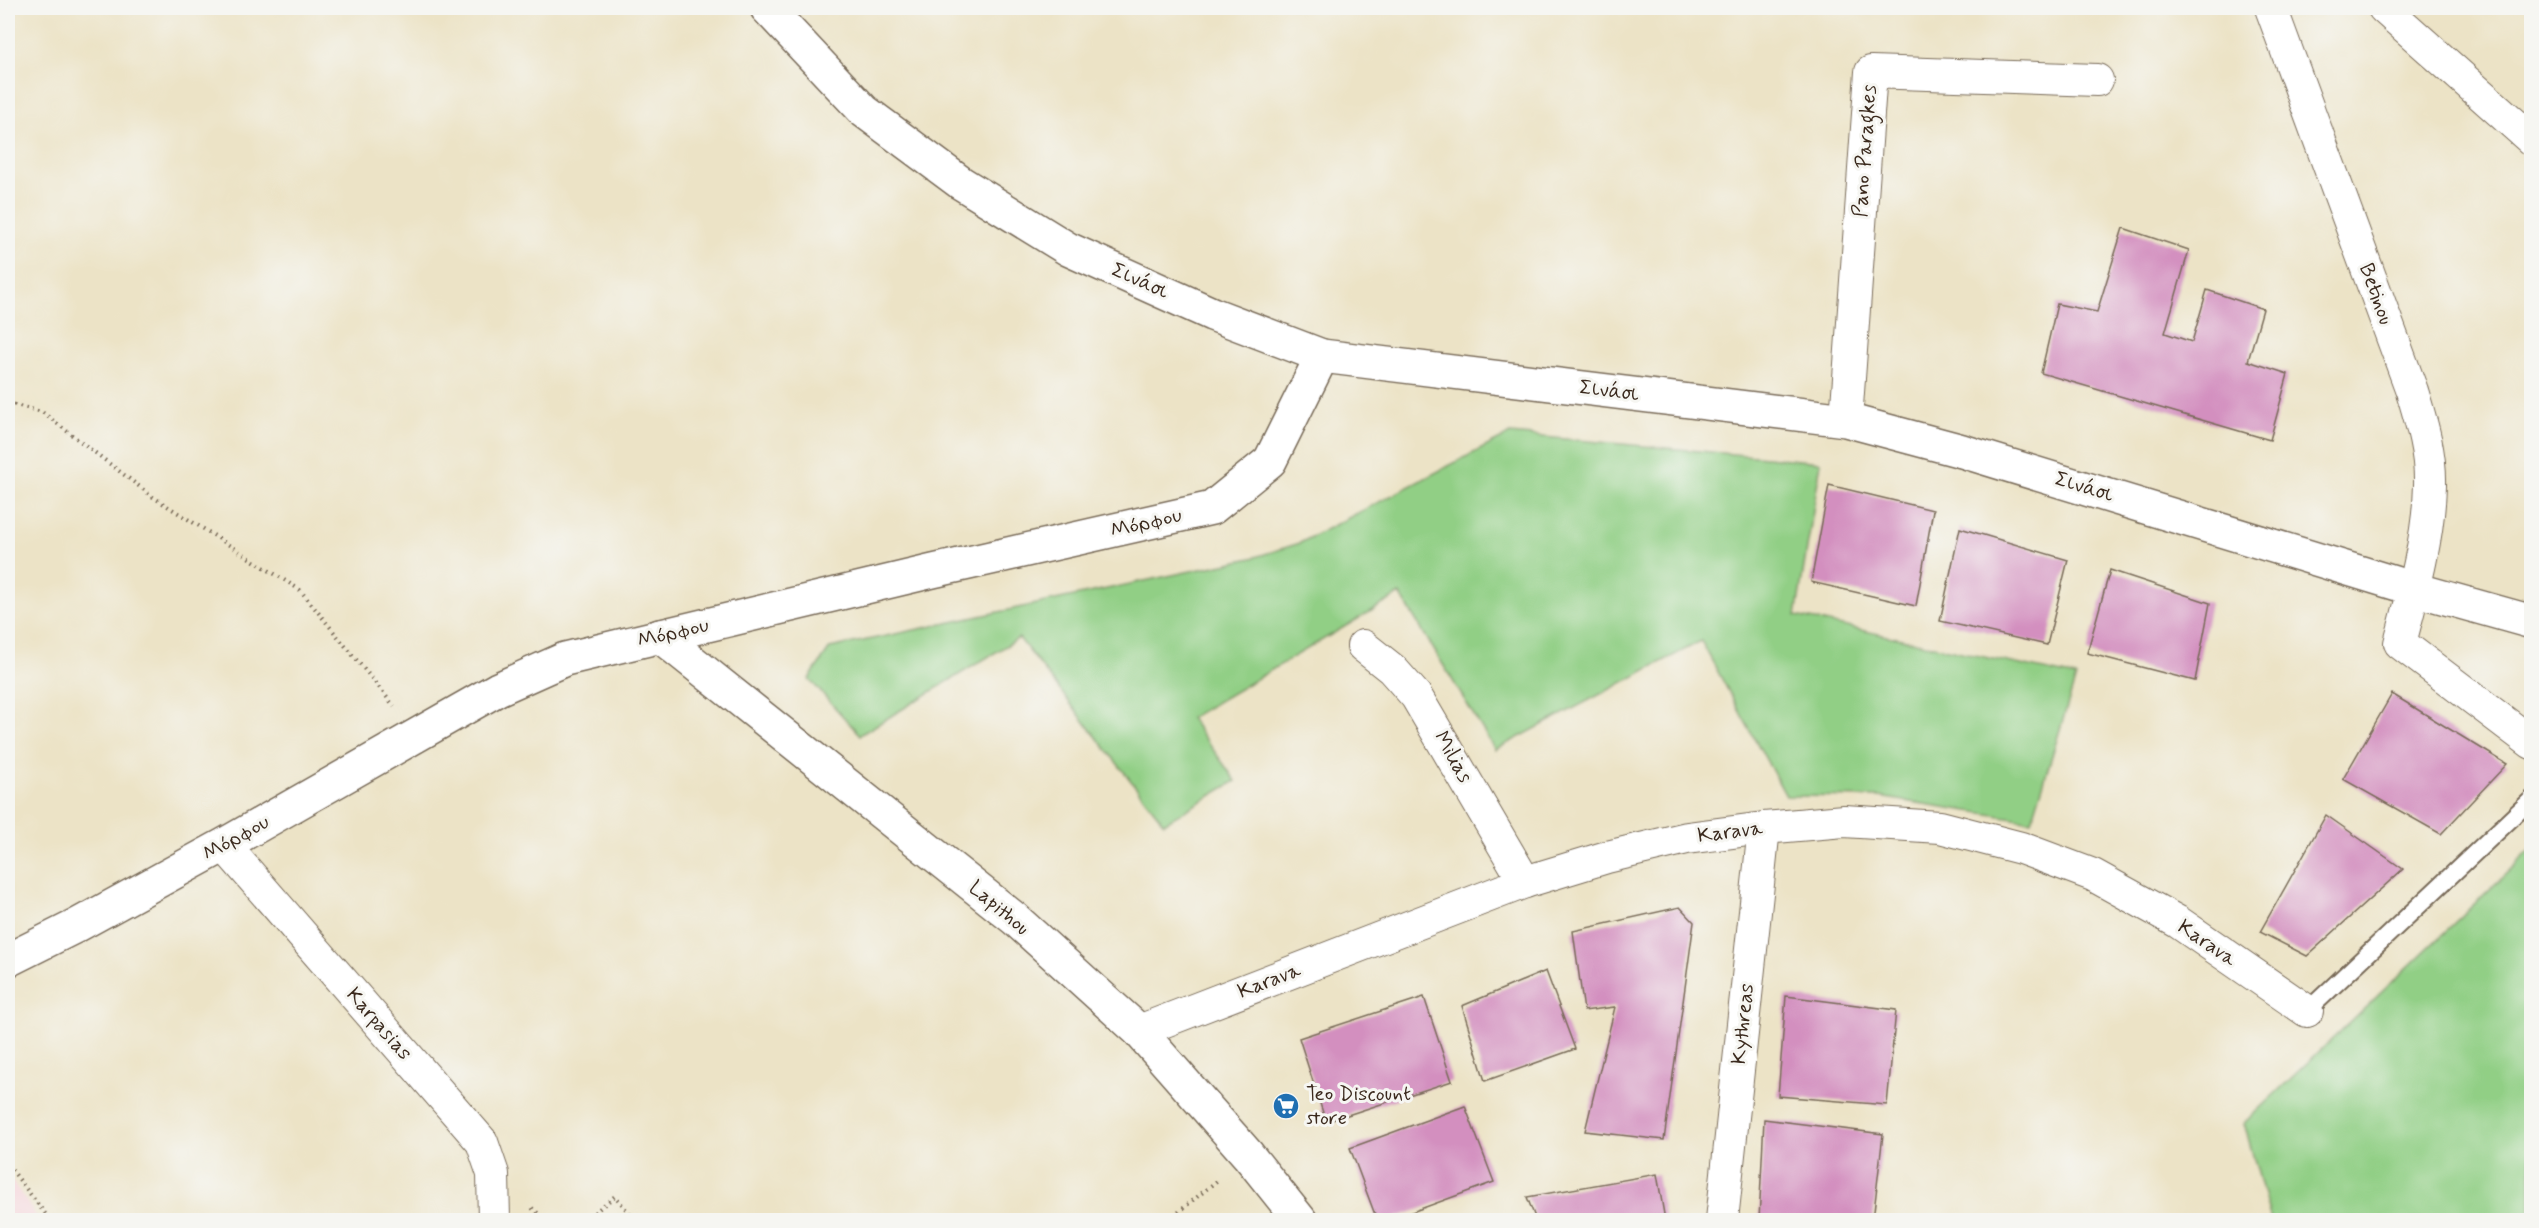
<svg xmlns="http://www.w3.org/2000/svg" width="2539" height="1228" viewBox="0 0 2539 1228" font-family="Mynerve,sans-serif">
	<rect width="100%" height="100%" fill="#f6f6f2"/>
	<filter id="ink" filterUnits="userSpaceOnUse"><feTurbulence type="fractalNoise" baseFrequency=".0167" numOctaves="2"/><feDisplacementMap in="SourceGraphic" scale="12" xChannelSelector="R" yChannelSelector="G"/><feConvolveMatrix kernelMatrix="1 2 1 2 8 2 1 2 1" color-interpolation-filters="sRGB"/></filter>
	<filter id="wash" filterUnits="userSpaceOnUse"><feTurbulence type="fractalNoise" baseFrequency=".008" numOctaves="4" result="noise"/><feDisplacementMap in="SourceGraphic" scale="24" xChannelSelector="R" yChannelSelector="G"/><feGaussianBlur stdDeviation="1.35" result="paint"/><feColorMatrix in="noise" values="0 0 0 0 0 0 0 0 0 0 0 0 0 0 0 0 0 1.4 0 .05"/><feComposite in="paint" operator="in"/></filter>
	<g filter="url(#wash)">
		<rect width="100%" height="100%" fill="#ece3c6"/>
		<path fill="#f6cfd8" d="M8,1175L39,1220H8Z"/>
		<g fill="#91cf85" stroke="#667c52" stroke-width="1.5">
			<path d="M1510,434L1821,462L1796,616L2076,677L2032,821L1879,797L1786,796L1701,641L1495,750L1400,594L1190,718L1236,781L1164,823L1019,638L860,735L809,679L830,648L1252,558L1300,543Z"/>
			<path d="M2531,850V1220H2271L2244,1123Z"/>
		</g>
		<g id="blocks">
			<g fill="#d38fbf">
				<path d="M2123,228L2189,250L2165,333L2192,342L2207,290L2263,309L2248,361L2288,374L2270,440L2041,373L2057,304L2097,312Z"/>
				<path d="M1829,485L1933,510L1916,606L1811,582Z"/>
				<path d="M1960,528L2068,560L2047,645L1940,621Z"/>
				<path d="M2110,570L2210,603L2195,681L2087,653Z"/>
				<path d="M2392,694L2507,764L2441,834L2343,779Z"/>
				<path d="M2326,815L2403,869L2307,956L2260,932Z"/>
				<path d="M1680,907L1694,922L1664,1140L1585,1131L1615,1007L1584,1011L1573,931Z"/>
				<path d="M1546,971L1575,1049L1485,1081L1462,1006Z"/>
				<path d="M1786,996L1896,1010L1887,1105L1778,1096Z"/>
				<path d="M1424,997L1452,1081L1326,1122L1299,1038Z"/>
				<path d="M1465,1106L1494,1182L1390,1220H1377L1350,1148Z"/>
				<path d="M1764,1119L1883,1134L1873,1220H1759Z"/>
				<path d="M1657,1174L1665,1220H1536L1527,1197Z"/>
			</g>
		</g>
	</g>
	<g filter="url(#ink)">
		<use href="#blocks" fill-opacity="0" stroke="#796b59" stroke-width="1.5"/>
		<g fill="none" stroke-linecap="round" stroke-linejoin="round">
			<defs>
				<path id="service" d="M2307,1011L2532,799"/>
				<g id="minor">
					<path d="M2271,8L2412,391C2421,421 2431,453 2430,485C2429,537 2413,594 2400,643L2532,743"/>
					<path d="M2384,8L2532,140"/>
					<path d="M1846,420L1871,72L2097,80"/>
					<path d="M1363,646L1392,669L1416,696L1525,882"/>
					<path d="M224,845L482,1142L493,1174L494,1220"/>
					<path d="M1139,1031L1525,882L1607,857L1687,838L1764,828L1844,821L1940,827L2021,848L2093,875L2178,922L2307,1011"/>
					<path d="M1722,1220L1764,828"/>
				</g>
				<g id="tertiary">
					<path d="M767,8L864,111L961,183L1068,249L1212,314L1322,356L1846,420L1962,451L2414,589L2532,622"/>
					<path d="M660,636L1015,919L1139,1031L1248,1155L1300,1220"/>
					<path d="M8,960L76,926L224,845L498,689L565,659L933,571L1212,508L1270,461L1322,356"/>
				</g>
			</defs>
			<use href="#service" stroke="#796b59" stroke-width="20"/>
			<use href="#minor" stroke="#796b59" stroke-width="34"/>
			<use href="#tertiary" stroke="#796b59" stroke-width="36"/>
			<g stroke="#796b59" stroke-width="4" stroke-dasharray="1.5 4.5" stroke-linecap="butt">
				<path d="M8,403L42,412L153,497L300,590L394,706"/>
				<path d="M8,1165L50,1220"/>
				<path d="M532,1208L546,1220"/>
				<path d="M585,1220L615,1196L635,1220"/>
				<path d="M1169,1220L1219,1179"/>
			</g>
			<use href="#service" stroke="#fff" stroke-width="16"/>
			<use href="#minor" stroke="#fff" stroke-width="32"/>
			<use href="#tertiary" stroke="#fff" stroke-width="33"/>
		</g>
	</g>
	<defs>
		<symbol id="supermarket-disc" viewBox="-11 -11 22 22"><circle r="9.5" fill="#1f6fb2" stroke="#f6f6f2"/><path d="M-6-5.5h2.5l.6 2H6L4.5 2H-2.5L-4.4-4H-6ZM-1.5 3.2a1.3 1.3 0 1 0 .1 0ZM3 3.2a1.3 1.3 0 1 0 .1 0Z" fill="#fff"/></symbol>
	</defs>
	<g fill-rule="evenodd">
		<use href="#supermarket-disc" x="1271" y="1091" width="30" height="30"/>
	</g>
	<g text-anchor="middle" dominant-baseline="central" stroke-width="6" stroke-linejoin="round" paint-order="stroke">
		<g font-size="21" fill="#3b2a1e" stroke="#f6f6f2">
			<text transform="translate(1865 151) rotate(-86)">Pano Paragkes</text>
			<text transform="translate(1140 281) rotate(24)">Σινάσι</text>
			<text transform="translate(2376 294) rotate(70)">Betinou</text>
			<text transform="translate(1609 391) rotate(7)">Σινάσι</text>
			<text transform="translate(2084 487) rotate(17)">Σινάσι</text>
			<text transform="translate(1146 523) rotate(-13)">Μόρφου</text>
			<text transform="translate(673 633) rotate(-13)">Μόρφου</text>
			<text transform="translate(1453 757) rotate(60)">Milias</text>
			<text transform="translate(1730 832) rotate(-7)">Karava</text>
			<text transform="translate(236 838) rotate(-29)">Μόρφου</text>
			<text transform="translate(999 908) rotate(40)">Lapithou</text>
			<text transform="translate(2207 943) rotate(34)">Karava</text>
			<text transform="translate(1269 981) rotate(-21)">Karava</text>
			<text transform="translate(379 1024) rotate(49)">Karpasias</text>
			<text transform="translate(1743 1024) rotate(-84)">Kythreas</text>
		</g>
		<g font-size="21" fill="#3b2a1e" stroke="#f6f6f2" text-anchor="start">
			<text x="1306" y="1094">Teo Discount<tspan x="1306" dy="24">store</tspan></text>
		</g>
	</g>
	<rect width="2539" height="1228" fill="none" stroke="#f6f6f2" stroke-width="30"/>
</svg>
